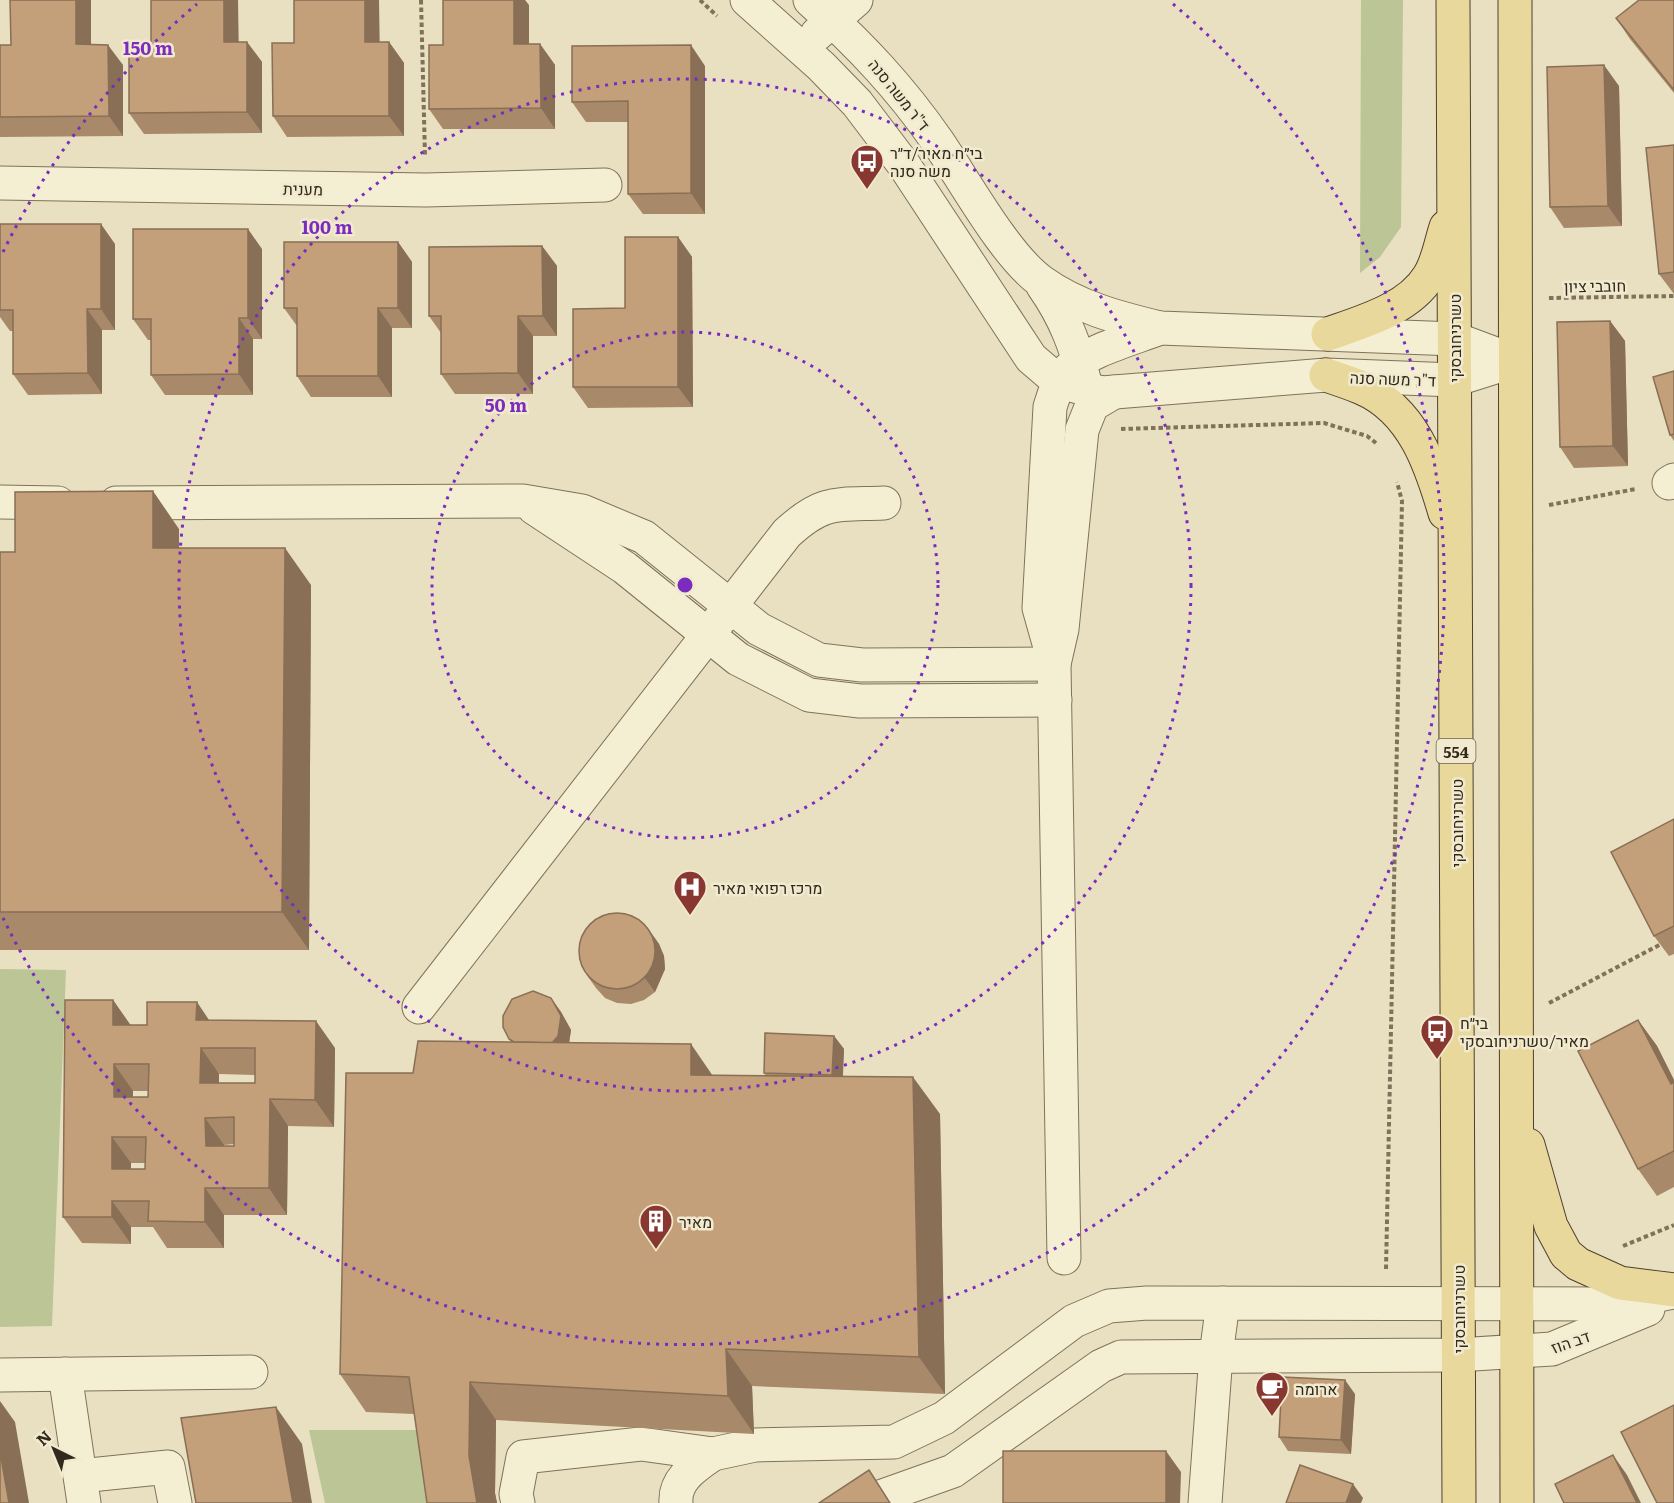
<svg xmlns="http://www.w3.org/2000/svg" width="1674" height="1503" viewBox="0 0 1674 1503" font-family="Literata,Heebo,serif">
	<rect width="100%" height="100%" fill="#e8e0c1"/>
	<g fill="#bbc596">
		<path d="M1361,0H1403L1401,227L1380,257L1360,273Z"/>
		<path d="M0,969L66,970L52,1326L0,1327Z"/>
		<path d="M309,1430H421L433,1503H325Z"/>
	</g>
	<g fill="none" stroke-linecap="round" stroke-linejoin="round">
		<defs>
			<g id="minor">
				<path d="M747,0L821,66L857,103L904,165L1031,358L1059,382L1102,393L1326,375L1454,380L1514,361"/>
				<path d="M810,0C860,45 900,87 938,142C964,180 1006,257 1042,282C1077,307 1118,318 1160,328L1455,339L1514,361"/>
				<path d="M817,34L856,0"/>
				<path d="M0,183L426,190L605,185"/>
				<path d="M1043,286C1065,317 1076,347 1085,383"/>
				<path d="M1669,483L1674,480"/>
				<path d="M0,502L58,503"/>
				<path d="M116,503L523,501L582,511L644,537L759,629L819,660L862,665L1054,664"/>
				<path d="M534,508L625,568L738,659L809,695L860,701L1055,700"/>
				<path d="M1052,654L1039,608L1050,407C1054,395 1057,382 1066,372C1083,352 1135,338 1160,328"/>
				<path d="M419,1007L787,533C824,499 837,505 884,503"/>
				<path d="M1064,1258L1054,664L1062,629L1082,430L1092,405L1114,392"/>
				<path d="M65,1374L84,1503"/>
				<path d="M0,1375L251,1372"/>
				<path d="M80,1476L168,1467L175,1503"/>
				<path d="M518,1503L516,1494L523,1457L641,1444L713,1454L755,1445L894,1442L944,1418L1074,1321L1109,1306L1147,1303L1612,1304L1674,1292"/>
				<path d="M676,1503C674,1479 696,1466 713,1454"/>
				<path d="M863,1503L953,1471L1101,1366L1121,1357L1458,1355L1552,1349L1648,1309"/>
				<path d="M1205,1503L1216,1355L1223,1303"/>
			</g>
			<g id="major">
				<path d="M1453,0L1459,1503"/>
				<path d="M1515,0L1517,1503"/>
				<path d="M1328,334C1362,322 1409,309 1429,276C1438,262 1441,242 1446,227"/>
				<path d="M1326,375C1338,379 1350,383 1362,388C1413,410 1431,465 1445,513"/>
				<path d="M1528,1145L1551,1226L1566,1254L1578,1264L1620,1283L1674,1290"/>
			</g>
		</defs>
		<use href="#minor" stroke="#80725a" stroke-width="35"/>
		<use href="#major" stroke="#4e402e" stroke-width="35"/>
		<g stroke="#80725a" stroke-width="4" stroke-dasharray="4.5 3" stroke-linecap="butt">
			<path d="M421,0L425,156"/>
			<path d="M700,0L717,16"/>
			<path d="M1549,298L1674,296"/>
			<path d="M1121,429L1324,423L1367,436L1376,443"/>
			<path d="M1549,505L1636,489"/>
			<path d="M1549,1003L1665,942"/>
			<path d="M1623,1246L1674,1225"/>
			<path d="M1386,1269L1402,501L1397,482"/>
		</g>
		<use href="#minor" stroke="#f4eed3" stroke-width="33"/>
		<use href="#major" stroke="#e9d89b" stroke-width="33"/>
	</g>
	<g fill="#a88969" fill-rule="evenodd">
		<path d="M91,0V44L123,65V136L0,137V45H11Z"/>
		<path d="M151,0H238V42H247L262,62V133L144,134L129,113L151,42Z"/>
		<path d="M379,0V42H389L404,63V136L287,137L273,116L294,43Z"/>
		<path d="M1674,0V93L1630,39L1616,18Z"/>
		<path d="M529,5V44H540L555,65V129H443L429,109L443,45Z"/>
		<path d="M705,66V214H643L628,194V122H586L572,102Z"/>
		<path d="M1619,86L1622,226L1564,228L1550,207Z"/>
		<path d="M1674,145V294L1659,274Z"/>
		<path d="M0,224L115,244V330H102V394L28,395L13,374V331H10L0,317Z"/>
		<path d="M678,237L692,257L693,407L588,408L573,387L625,308Z"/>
		<path d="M398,242L412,262V328H392V397H311L297,376V326L284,308Z"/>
		<path d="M542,246L557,266V336H533V394H455L441,374V333L429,316Z"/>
		<path d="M262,249V339H253V395H165L151,375V340H148L133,319Z"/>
		<path d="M1610,321L1625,341L1628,466L1574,468L1560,447Z"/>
		<path d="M1674,371V441L1670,435Z"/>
		<path d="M179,529V548L311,585L309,950H0V552H15Z"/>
		<path d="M1674,819V954L1669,956L1654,936Z"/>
		<path d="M649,930L659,944L664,956L665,969L655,992L644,1000L631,1004L617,1003L605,998L596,988L586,974Z"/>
		<path d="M551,998L561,1012L571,1030L569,1043L713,1075L766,1076L764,1073L834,1036L844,1049L843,1076L940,1114L945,1394L752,1386L754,1434L496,1420L495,1493L497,1503H427L414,1414L366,1412L340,1374L511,1042L509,1039Z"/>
		<path d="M113,1000L130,1025H147L209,1020L335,1048L334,1127L288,1126L287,1215H224V1248H167L153,1227H131V1244L82,1243L63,1217ZM219,1074L255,1075V1083H219ZM133,1091H148V1097H133ZM234,1144V1146H224V1145ZM131,1163H145V1169H131Z"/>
		<path d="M1638,1020L1657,1046L1674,1080V1187L1657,1196L1638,1169Z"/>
		<path d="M1355,1394L1351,1454L1288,1451L1279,1437Z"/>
	</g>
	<g fill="#886f55">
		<path d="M76,0H91V65L76,44Z"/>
		<path d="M224,0H238L239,62L224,42Z"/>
		<path d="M365,0H379L380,63L365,42Z"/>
		<path d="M514,0H525L529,5V65L514,44Z"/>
		<path d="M247,42L262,62V133L247,112Z"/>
		<path d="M389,42L404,63V136L389,116Z"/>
		<path d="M540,44L555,65V129L541,108Z"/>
		<path d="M108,45L123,65V136L109,116Z"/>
		<path d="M691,45L705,66V214L691,193Z"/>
		<path d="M1604,65L1619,86L1622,226L1608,206Z"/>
		<path d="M101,224L115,244V330L101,309Z"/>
		<path d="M248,229L262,249V339L248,318Z"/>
		<path d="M678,237L692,257L693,407L678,387Z"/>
		<path d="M398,242L412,262V328L398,308Z"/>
		<path d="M542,246L557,266V336L543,316Z"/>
		<path d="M378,308L392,328V397L378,376Z"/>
		<path d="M87,309L102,330V394L88,373Z"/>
		<path d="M518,316L533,336V394L518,373Z"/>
		<path d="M239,318L253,339V395L239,374Z"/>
		<path d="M1610,321L1625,341L1628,466L1613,446Z"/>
		<path d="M153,491L179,529V585L153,548Z"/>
		<path d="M285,548L311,585L309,950L282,912Z"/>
		<path d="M649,930L659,944L664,956L665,969L655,992L645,978Z"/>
		<path d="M551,998L561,1012L571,1030L568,1050L551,1044Z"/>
		<path d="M113,1000L132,1027L113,1025Z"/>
		<path d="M197,1002L215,1029L196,1020Z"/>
		<path d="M1638,1020L1657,1046L1674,1080V1089L1671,1084Z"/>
		<path d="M316,1021L335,1048L334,1127L315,1100Z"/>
		<path d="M834,1036L844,1049L842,1089L832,1075Z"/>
		<path d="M691,1044L717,1082L691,1075Z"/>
		<path d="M201,1048L219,1074V1110L200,1083Z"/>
		<path d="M114,1064L133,1091L132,1124L114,1097Z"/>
		<path d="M913,1077L940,1114L945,1394L919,1357Z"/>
		<path d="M270,1099L288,1126L287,1215L269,1188Z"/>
		<path d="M205,1118L224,1145L225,1173L206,1146Z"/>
		<path d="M112,1137L131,1163L130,1196L112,1169Z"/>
		<path d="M205,1188L224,1215V1248L205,1222Z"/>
		<path d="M112,1201L131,1227V1244L112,1217Z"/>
		<path d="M726,1349L752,1386L754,1434L728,1396Z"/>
		<path d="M1345,1380L1355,1394L1351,1454L1341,1440Z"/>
		<path d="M470,1382L496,1420L495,1493L497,1503H477L469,1456Z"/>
		<path d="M0,1401L15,1422L29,1503H9L0,1452Z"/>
		<path d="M276,1407L302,1444L312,1503H293Z"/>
		<path d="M1166,1451L1181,1472L1180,1503H1166Z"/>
		<path d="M1613,1455L1627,1475L1641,1503H1637Z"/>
		<path d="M1353,1484L1363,1498L1361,1503H1346Z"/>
	</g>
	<g fill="#c39f7a" stroke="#886f55" stroke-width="1.5" fill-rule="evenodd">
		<path d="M10,0H76V44L108,45L109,116L0,117V45H11Z"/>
		<path d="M151,0H224V42H247V112L129,113V42H151Z"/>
		<path d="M294,0H365V42H389V116H273L272,43H294Z"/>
		<path d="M443,0H514V44H540L541,108L429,109V45H443Z"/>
		<path d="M1639,0H1674V90L1616,18Z"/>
		<path d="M691,45V193L628,194V101L572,102V46Z"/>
		<path d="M1604,65L1608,206L1550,207L1547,67Z"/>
		<path d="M1674,145V272L1659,274L1646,148Z"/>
		<path d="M0,224H101V309H87L88,373L13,374V310H0Z"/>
		<path d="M133,229H248V318H239V374L151,375V319H133Z"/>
		<path d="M625,237H678V387H573V309L625,308Z"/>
		<path d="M284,242H398V308H378V376H297V308H284Z"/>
		<path d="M542,246L543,316H518V373L441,374V316H429V247Z"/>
		<path d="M1610,321L1613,446L1560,447L1557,322Z"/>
		<path d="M1674,371V434L1670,435L1653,377Z"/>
		<path d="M153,491V548H285L282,912H0V552H15V492Z"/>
		<path d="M1674,819V926L1654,936L1611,852Z"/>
		<circle cx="617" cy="951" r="38"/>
		<path d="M533,991L551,998L561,1016L558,1036L552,1043L514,1042L509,1039L503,1027V1016L512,999Z"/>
		<path d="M65,1000H113V1025H147V1002H197L196,1020L316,1021L315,1100L270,1099L269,1188H205V1222L148,1221L149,1201H112V1217H63ZM201,1048H255V1083H200ZM114,1064H149L148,1097H114ZM234,1117V1146H206L205,1118ZM112,1137H146L145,1169H112Z"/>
		<path d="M1638,1020L1671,1084L1674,1082V1151L1638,1169L1578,1051Z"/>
		<path d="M765,1033L834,1036L832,1075L764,1073Z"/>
		<path d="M418,1041L691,1044V1075L913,1077L919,1357L726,1349L728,1396L470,1382L469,1456L477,1503H427L409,1377L340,1374L346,1073H413Z"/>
		<path d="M1282,1377L1345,1380L1341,1440L1279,1437Z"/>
		<path d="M1674,1405V1503H1657L1621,1432Z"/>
		<path d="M276,1407L293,1503H196L181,1418Z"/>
		<rect x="1003" y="1451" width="163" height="52"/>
		<path d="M0,1452L9,1503H0Z"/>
		<path d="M1613,1455L1637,1503H1564L1555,1484Z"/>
		<path d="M1300,1465L1353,1484L1346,1503H1286Z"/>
		<path d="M869,1470L890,1503H819Z"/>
	</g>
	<g fill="none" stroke="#7b2cbf" stroke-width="3" stroke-dasharray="3 6">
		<circle cx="685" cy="585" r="253"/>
		<circle cx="685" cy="585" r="506"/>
		<path d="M3 252A759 759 0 0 1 197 4M1173 4A759 759 0 1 1 3 918"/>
	</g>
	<defs>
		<symbol id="bus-pin" viewBox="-11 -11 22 30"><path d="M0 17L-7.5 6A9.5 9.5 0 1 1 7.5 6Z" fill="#883831" stroke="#f1eacf"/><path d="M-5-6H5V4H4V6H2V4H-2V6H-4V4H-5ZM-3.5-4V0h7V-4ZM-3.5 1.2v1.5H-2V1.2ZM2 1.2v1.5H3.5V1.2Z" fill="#fff"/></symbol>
		<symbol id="hospital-pin" viewBox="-11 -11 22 30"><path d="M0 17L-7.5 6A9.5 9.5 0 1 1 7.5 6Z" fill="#883831" stroke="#f1eacf"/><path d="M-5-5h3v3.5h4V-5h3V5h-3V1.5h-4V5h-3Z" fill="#fff"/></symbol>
		<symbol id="building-pin" viewBox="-11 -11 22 30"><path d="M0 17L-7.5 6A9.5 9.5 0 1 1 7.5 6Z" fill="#883831" stroke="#f1eacf"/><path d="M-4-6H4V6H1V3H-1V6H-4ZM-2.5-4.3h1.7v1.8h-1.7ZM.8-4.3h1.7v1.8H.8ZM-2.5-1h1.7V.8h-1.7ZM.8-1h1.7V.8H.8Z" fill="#fff"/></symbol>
		<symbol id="cafe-pin" viewBox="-11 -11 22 30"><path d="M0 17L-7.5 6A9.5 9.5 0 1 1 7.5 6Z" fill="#883831" stroke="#f1eacf"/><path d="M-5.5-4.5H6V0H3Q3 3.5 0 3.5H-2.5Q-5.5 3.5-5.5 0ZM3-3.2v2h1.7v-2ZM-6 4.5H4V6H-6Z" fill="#fff"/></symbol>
	</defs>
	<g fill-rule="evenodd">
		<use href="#bus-pin" x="848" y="142" width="38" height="52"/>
		<use href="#hospital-pin" x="671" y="868" width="38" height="52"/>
		<use href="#bus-pin" x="1418" y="1012" width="38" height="52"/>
		<use href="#building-pin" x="637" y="1202" width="38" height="52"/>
		<use href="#cafe-pin" x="1253" y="1369" width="38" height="52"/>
	</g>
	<g text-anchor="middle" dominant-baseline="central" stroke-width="5" stroke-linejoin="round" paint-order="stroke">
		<rect fill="#f1eacf" stroke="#6b6352" stroke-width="1.5" x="1436.5" y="739" width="39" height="24" rx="4.5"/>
		<g font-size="15" font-weight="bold" fill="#31291d">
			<text x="1456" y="751">554</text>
		</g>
		<g font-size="16" fill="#31291d" stroke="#f1eacf">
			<text transform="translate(900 94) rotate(51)">ד"ר משה סנה</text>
			<text transform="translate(303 188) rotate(1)">מענית</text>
			<text transform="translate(1595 285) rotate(-1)">חובבי ציון</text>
			<text transform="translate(1454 338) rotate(-90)">טשרניחובסקי</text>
			<text transform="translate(1393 378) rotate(2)">ד"ר משה סנה</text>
			<text transform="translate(1456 823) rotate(-90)">טשרניחובסקי</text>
			<text transform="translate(1458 1309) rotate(-90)">טשרניחובסקי</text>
			<text transform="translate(1570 1341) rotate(-19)">דב הוז</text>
		</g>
		<g font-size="16" fill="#31291d" stroke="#f1eacf" text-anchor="start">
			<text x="890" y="152">בי״ח מאיר/ד״ר<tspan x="890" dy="18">משה סנה</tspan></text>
			<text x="713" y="887">מרכז רפואי מאיר</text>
			<text x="1460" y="1022">בי״ח<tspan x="1460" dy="18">מאיר/טשרניחובסקי</tspan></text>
			<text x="679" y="1221">מאיר</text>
			<text x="1295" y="1388">ארומה</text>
		</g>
	</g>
	<circle cx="685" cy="585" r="9" fill="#7b2cbf" stroke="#f1eacf" stroke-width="3"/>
	<g font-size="18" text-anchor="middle" font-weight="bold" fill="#7b2cbf" stroke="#f1eacf" stroke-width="5" stroke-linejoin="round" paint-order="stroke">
		<text x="148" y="55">150 m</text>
		<text x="327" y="234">100 m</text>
		<text x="506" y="412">50 m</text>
	</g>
	<g transform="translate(54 1449) rotate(317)" stroke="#f1eacf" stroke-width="4.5" paint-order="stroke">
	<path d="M0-4.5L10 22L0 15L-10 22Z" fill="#31291d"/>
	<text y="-9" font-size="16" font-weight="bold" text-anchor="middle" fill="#31291d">N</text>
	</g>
</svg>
